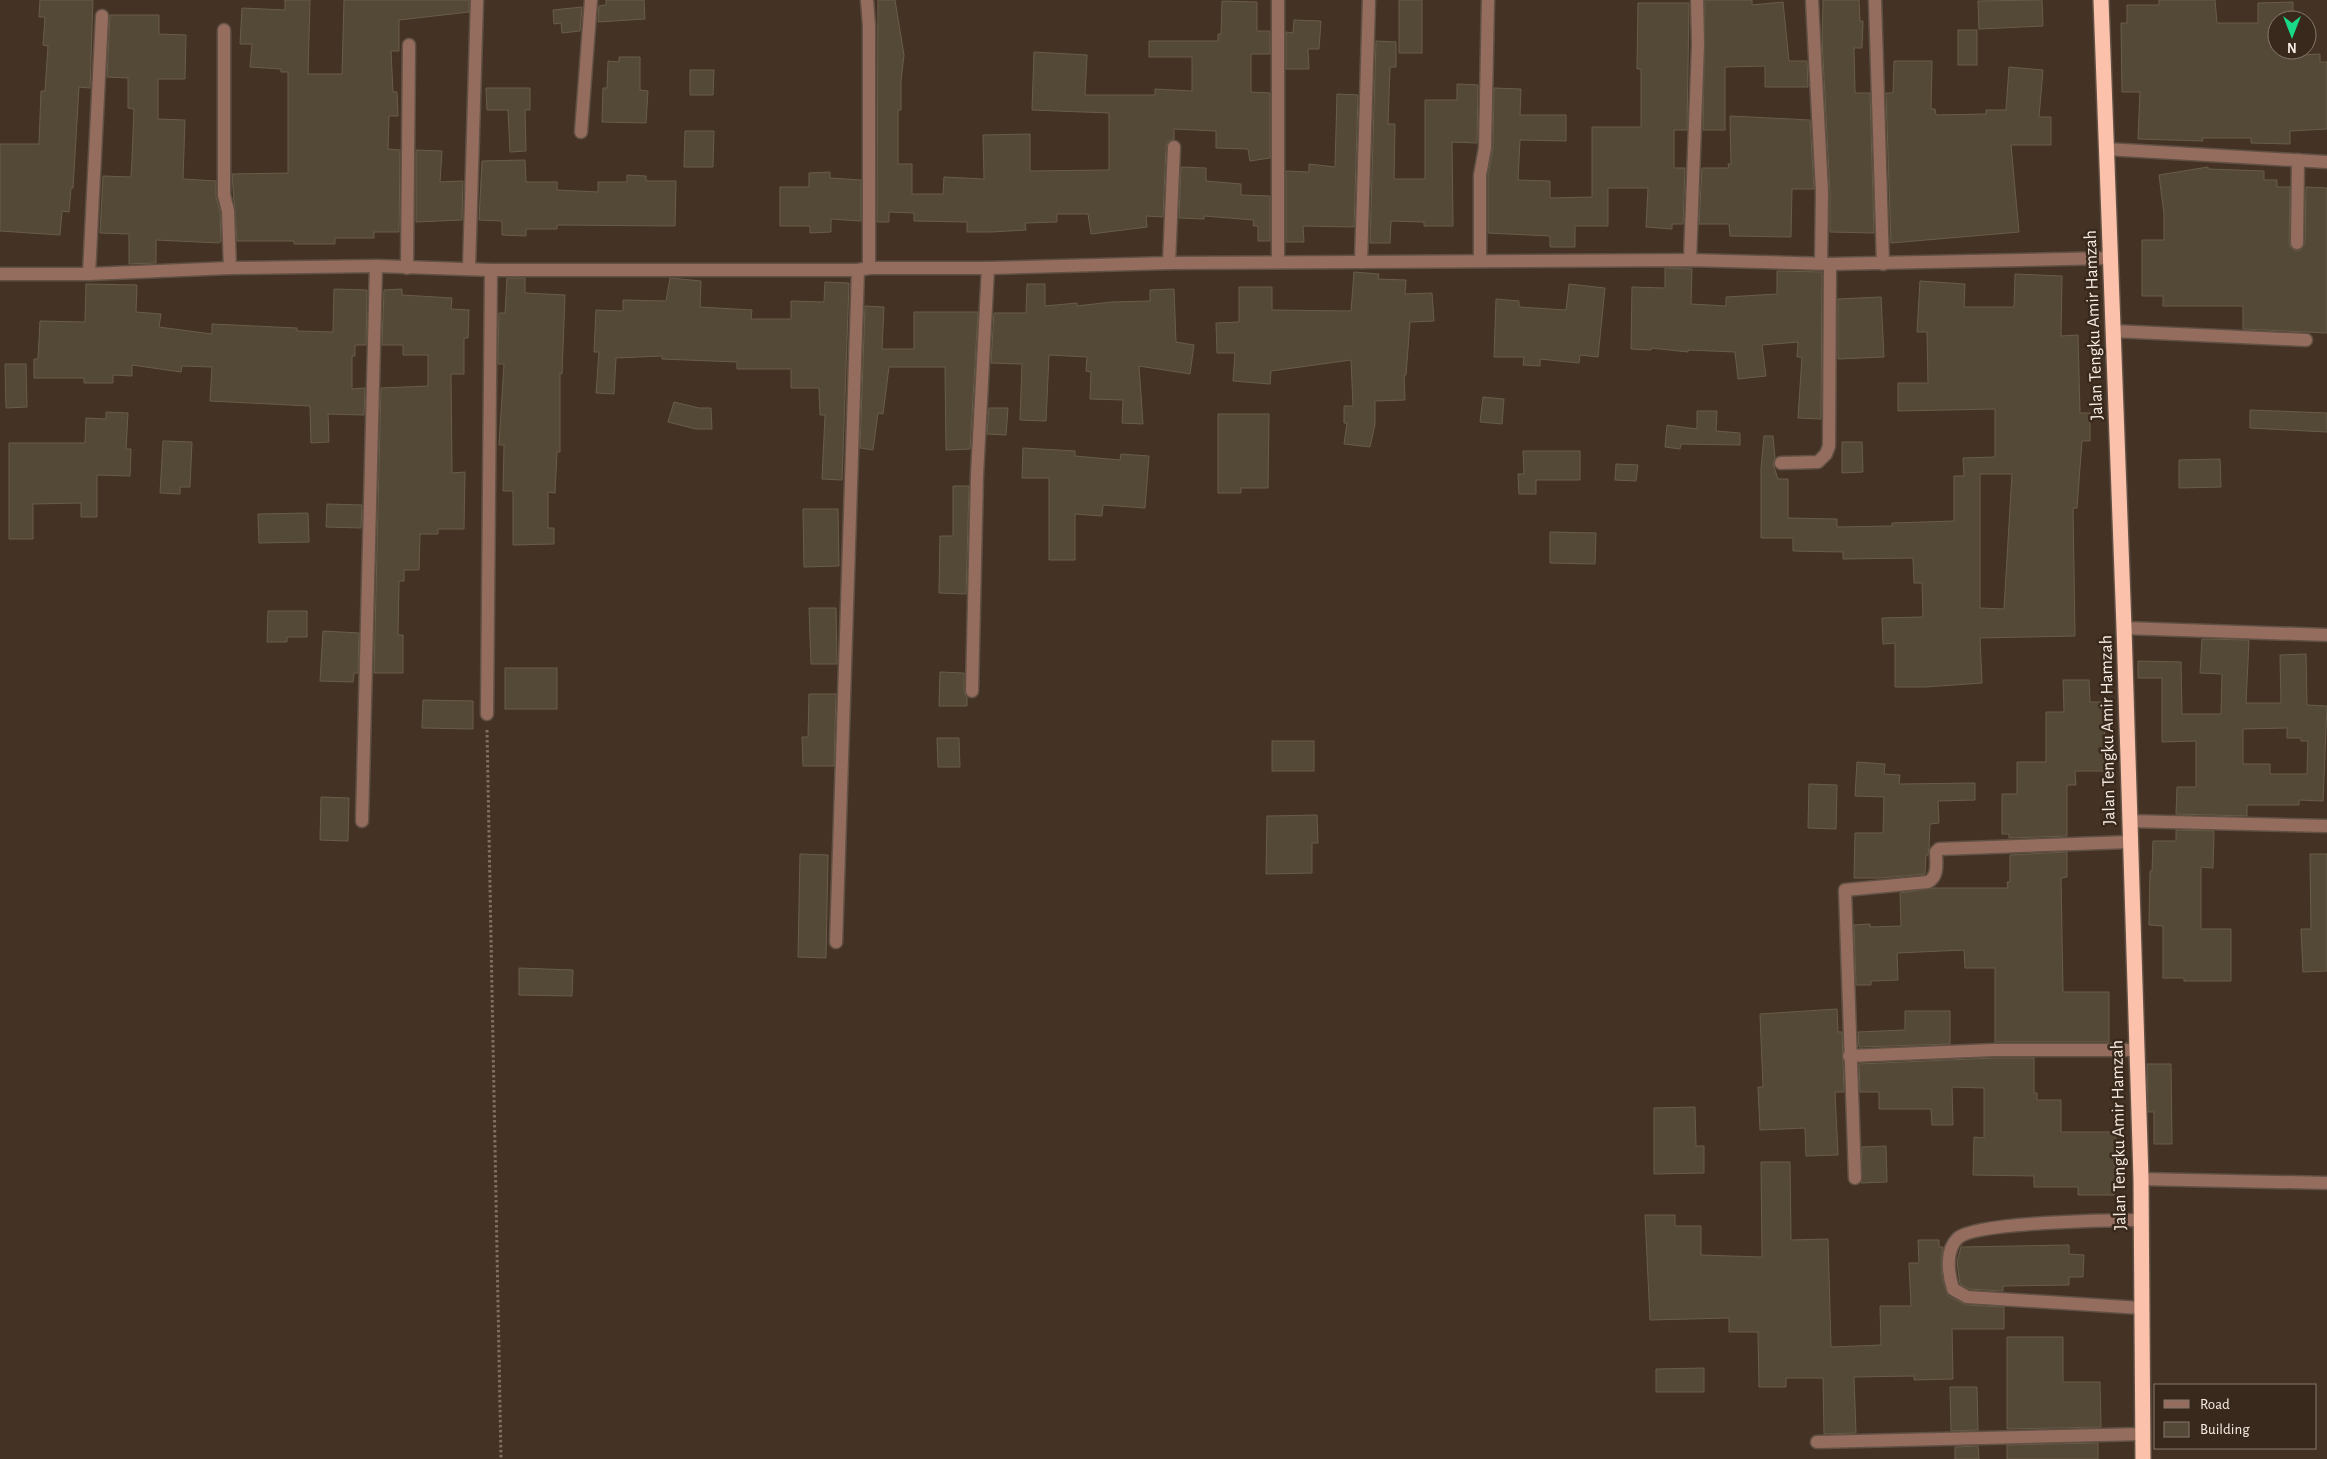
<svg xmlns="http://www.w3.org/2000/svg" width="2327" height="1459" viewBox="0 0 2327 1459" font-family="'Alegreya Sans',sans-serif">
	<rect width="100%" height="100%" fill="#443325"/>
	<g fill="#544936" stroke="#685d49" fill-rule="evenodd">
		<path d="M40,0H93L90,88L79,87L73,188H71L69,212L62,211L60,235L0,231V144H39L41,91H45L48,46L43,45L45,17H39Z"/>
		<path d="M285,0H310L308,74H342L344,0H469V12L399,20V51H391L393,92H397L398,116H389L388,149L400,150L399,232H374V238H335V244H294V241H237L232,174L288,173V72H281V69L250,67L252,44H240L242,8L285,10Z"/>
		<path d="M606,0H644L645,19L598,22L599,6L606,5Z"/>
		<path d="M878,0H895L904,55L901,81V110H898V164H912V194H943L944,177L984,179L983,135L1030,134V171L1109,170V113L1032,110L1034,52L1087,55L1085,95H1155V89L1192,91V57H1149V41H1218V34H1221L1222,1L1257,2V31H1270V54H1251V92L1270,93V158L1250,161L1248,149L1216,148V131L1174,129V139L1167,142L1166,147L1163,217L1146,216L1147,227L1091,234L1088,214H1057V222L1025,223L1026,230L991,232H967V222L914,221V213L889,212V222H877Z"/>
		<rect x="1399" y="0" width="23" height="53"/>
		<path d="M1705,0H1752V5L1783,2L1789,61H1807L1808,87H1765V66L1725,67V130H1703Z"/>
		<path d="M1823,0H1859L1860,21H1863L1862,48H1854L1855,93H1870L1874,233L1830,232V192L1822,39Z"/>
		<path d="M2042,0L2043,26L1979,29L1978,1Z"/>
		<path d="M2159,0H2215L2217,23H2258V3L2293,2V20H2277V50H2282V53L2299,52L2300,55L2320,54V62H2327V129L2290,131V144L2251,143V138H2202L2203,141L2138,139L2140,92H2122L2121,23H2127V5H2159Z"/>
		<path d="M1638,3H1689L1687,130H1674V168H1685L1683,224H1672V229L1646,227L1648,188H1608V226H1575V247H1550V236L1488,233V176L1493,148L1494,88L1521,89L1520,115H1566V141L1520,140L1518,180L1550,181V198L1592,197V127H1641V69H1637Z"/>
		<path d="M582,7L580,31L562,33L561,23L554,24L553,10Z"/>
		<path d="M110,15H159V34L186,35L185,79H158V119L185,120L183,179L216,181V197L220,212L221,241L219,243L156,240V263L129,264V234L100,233L103,176L131,177L132,159L134,109L128,108V78L107,77Z"/>
		<path d="M1294,20L1321,21L1319,49H1308L1309,69H1286V32L1293,33Z"/>
		<rect x="1958" y="30" width="19" height="35"/>
		<path d="M1376,41L1396,42V67H1390L1388,124H1395L1394,179H1425V100H1457V84L1478,85L1477,143L1452,142L1453,226H1424V222L1391,221L1390,243H1370Z"/>
		<path d="M619,57H640V90L648,91L646,123L602,122L603,88H607L608,61L619,62Z"/>
		<path d="M1894,61H1932L1931,109H1935L1936,115L1986,114V110H2006L2009,67L2043,70L2039,117H2051V145H2011L2019,232L1891,243L1886,93H1893Z"/>
		<path d="M690,70H714L713,95H690Z"/>
		<path d="M486,88H530V110H525L526,151L510,152L508,110H487Z"/>
		<path d="M1337,94L1358,95L1354,227L1303,226L1304,242H1286V171L1309,172V164L1335,167Z"/>
		<path d="M1730,116L1810,120L1814,189H1792L1791,237L1730,236L1729,224H1699L1702,168H1729L1728,164H1731Z"/>
		<path d="M685,131H714L713,167H684Z"/>
		<path d="M416,150L442,151L440,182L463,181L462,220L416,222Z"/>
		<path d="M525,160L526,182H557V190L598,192V182H627V175L646,176V181H676L675,226L557,225V229H526V236L502,235V221L479,220L482,161Z"/>
		<path d="M1181,167L1206,168V181L1241,184V195L1270,196V241H1258V226H1253L1254,220L1204,216V219L1179,218Z"/>
		<path d="M2208,167V169L2264,171V180H2277V187H2290L2289,243L2290,247L2296,251L2301,250L2305,243L2306,187L2327,188V333L2243,329V306H2163V296H2142V240H2164V214L2159,175Z"/>
		<path d="M830,172V178L861,180V221L831,219V232L810,233V226H780V187H809V173Z"/>
		<path d="M1665,268L1692,269L1691,304L1726,306V297L1777,294V271L1822,272L1821,419L1798,418L1802,357H1797L1798,342L1762,345L1766,376L1738,379L1735,352L1688,350V352L1651,348V350L1631,349L1632,287L1665,288Z"/>
		<path d="M1354,272L1379,274L1378,279L1406,280L1405,294L1432,293L1434,321L1410,322L1406,375H1404L1405,400L1375,401V424L1370,447L1344,444L1347,423H1344V406H1353L1351,360L1271,371L1270,384L1233,381L1235,353H1217L1216,323L1239,322V287H1272V310L1351,311Z"/>
		<path d="M2015,274L2062,276L2061,336L2078,335L2080,413H2090V441H2082L2077,508H2073L2075,636L1980,638L1982,683L1925,687H1895V643L1883,644L1882,618L1923,617L1922,583H1914L1913,558L1843,559V552L1793,551V538H1761V468L1764,436H1773L1775,458L1773,464L1778,479H1788V518L1837,519V527L1892,526V523L1954,521V476H1964L1963,458L1995,457V409L1898,411V383H1928L1927,332H1917L1920,281L1965,284L1964,307H2014ZM1980,474H2012L2004,609L1980,608Z"/>
		<path d="M507,278H525V293L565,295L562,374L560,373V452H557L555,493L548,492V528H554V544L513,545V491H503L504,445H499L504,364H498V351L499,313H505Z"/>
		<path d="M670,278L701,281L700,307L752,310L751,319H791V301L824,302L825,282L849,283L842,480L822,479L825,415H820L819,388H791V369H737V362L662,359V356L616,358L614,394L596,393L599,352H594L596,310L623,311V300L666,301Z"/>
		<path d="M86,284L137,285L136,312L161,314L159,327L212,334V324L297,328V331L333,332L334,289L367,290L366,345H355V356H352V389L365,388L364,415L328,414L329,442L311,443L310,406L210,401L212,367L182,366L181,372L132,365V376L113,375V383H84V378H34V359H38L40,321L85,322Z"/>
		<path d="M1027,284H1045V306L1077,303V306L1111,302L1150,301V290L1174,289L1176,342L1194,345L1190,374L1139,366L1143,424L1122,423L1123,400L1090,399L1091,372L1086,371L1087,357L1049,355L1046,421L1020,420L1022,364L991,363L994,313H1026Z"/>
		<path d="M1569,284L1605,288L1598,357L1580,355L1579,363L1540,359V366L1523,365L1524,357H1494L1496,299L1519,301V307L1566,310Z"/>
		<path d="M402,289V295L452,298L451,309L469,310L468,338H464V374H451L452,473L465,472L464,529H438V534H420L419,570H404V581H399L398,635H403V673H374L381,388L428,386V355H403V345H382L384,290Z"/>
		<path d="M1881,297L1884,357L1838,359V299Z"/>
		<path d="M865,306L884,307L882,349H914V312H978L970,449L946,450L945,367H889L883,414L878,413L873,450L860,448Z"/>
		<path d="M5,364H26L27,407L6,408Z"/>
		<path d="M1483,397L1504,399L1502,424L1480,422Z"/>
		<path d="M674,402L699,408H711L712,429H696L668,422Z"/>
		<path d="M989,408H1008L1006,435L987,434Z"/>
		<path d="M2250,410L2327,413V432L2250,428Z"/>
		<path d="M1697,411H1717L1716,431L1740,433V445L1681,444L1680,449L1665,447L1667,425L1697,429Z"/>
		<path d="M106,412L128,413L126,449H131L130,476L97,475V517H81V503L33,504V539H9V443H85L86,418L106,419Z"/>
		<path d="M1218,414H1269L1268,488H1241V493H1218Z"/>
		<path d="M163,441L192,442L190,487H180V494L160,493Z"/>
		<path d="M1842,442H1862L1863,472L1842,473Z"/>
		<path d="M1023,448L1075,451V456L1120,460L1121,454L1149,456L1145,508L1103,505L1102,516L1075,514V560H1049V478H1022Z"/>
		<path d="M1523,451H1580V480H1536V494H1519L1518,474H1524Z"/>
		<path d="M2220,459L2221,487L2179,488V460Z"/>
		<path d="M1616,464L1638,465L1636,481L1615,480Z"/>
		<path d="M953,486H969L966,594L939,593L940,536H953Z"/>
		<path d="M327,504L362,505L361,528L326,527Z"/>
		<path d="M803,509H838L839,566L804,567Z"/>
		<path d="M308,513L309,542L259,543L258,514Z"/>
		<path d="M1550,532L1596,533L1595,564L1550,563Z"/>
		<path d="M809,608H836L837,664H811Z"/>
		<path d="M268,611H307V637H287V642H267Z"/>
		<path d="M323,631L359,633L358,673H354L353,682L320,681Z"/>
		<path d="M2202,639L2249,640L2246,703H2281L2280,655L2306,654L2307,705L2327,706L2323,801L2299,800V805H2247V816L2176,814L2177,787H2196V741L2162,742V678H2138V661L2181,662L2182,714H2221L2222,674L2200,673ZM2287,728V738H2301V741H2308L2307,774H2270V764H2243V729Z"/>
		<rect x="505" y="668" width="52" height="41"/>
		<path d="M940,672L964,673V691L967,698V706H939Z"/>
		<path d="M2063,680H2089L2090,702H2105L2104,771H2075L2076,785H2067V836L2009,838V834H2002V794H2017V762H2046V712H2064Z"/>
		<path d="M809,694H836L834,766H803L802,737H808Z"/>
		<path d="M423,700L473,701V729L422,728Z"/>
		<path d="M937,738H959L960,767H938Z"/>
		<rect x="1272" y="741" width="42" height="30"/>
		<path d="M1857,762L1885,764L1884,774L1900,775L1899,784L1975,783V800L1938,801L1939,823L1930,824L1929,847L1928,855H1926L1925,874L1880,878H1854L1855,833H1883L1884,797L1855,796Z"/>
		<path d="M1809,784L1837,785L1836,829L1808,828Z"/>
		<path d="M321,797L349,798L348,841L320,840Z"/>
		<path d="M1317,815L1318,843H1312V873L1266,874L1267,816Z"/>
		<path d="M2176,830L2214,831L2213,868L2201,867V929H2231V981H2184V978H2163V926L2149,925L2150,871H2152L2153,841H2176Z"/>
		<path d="M2067,852V877L2061,878L2063,992H2109V1042H1995V968H1965L1964,950L1897,953L1898,980L1871,981V985H1856L1854,925L1870,924V927L1901,926L1900,893L1934,888H2008L2007,882H2010V855Z"/>
		<path d="M800,854L828,855L826,958L798,957Z"/>
		<path d="M2310,854H2327V971L2303,972L2301,929H2311Z"/>
		<path d="M519,968L573,970L572,996L519,995Z"/>
		<path d="M1837,1009L1838,1032H1842L1844,1092H1835L1838,1155L1806,1156L1805,1128L1760,1130L1758,1087H1763L1760,1014Z"/>
		<path d="M1905,1011H1950V1044L1859,1047L1858,1032L1905,1030Z"/>
		<path d="M1994,1058H2034V1093H2037V1100H2061V1132H2116L2114,1195H2078V1187H2034V1176L1973,1175L1974,1137L1984,1138V1088L1952,1087L1953,1125H1932L1931,1109H1879V1092H1860L1859,1064Z"/>
		<path d="M2147,1064H2171L2172,1144H2154V1112H2148Z"/>
		<path d="M1695,1107L1696,1146H1704V1173L1654,1174V1108Z"/>
		<path d="M1886,1146L1887,1182L1861,1183L1862,1147Z"/>
		<path d="M1761,1162H1790L1791,1240L1828,1239L1831,1347L1881,1345L1880,1306H1911L1909,1263H1919L1918,1240H1939V1247H1943L1941,1261L1942,1278L1948,1296L1966,1305L2004,1307V1329H1952L1953,1379L1914,1380V1376L1854,1377L1856,1433L1824,1434L1823,1378H1786V1387H1759L1758,1332H1729V1318L1650,1320L1645,1215H1675V1226H1701V1255L1762,1257Z"/>
		<path d="M2069,1245V1254L2084,1255L2083,1277H2069V1285L2003,1286V1291L1969,1289L1960,1284L1957,1262L1961,1247Z"/>
		<path d="M2007,1337H2063V1382H2100L2101,1427L2007,1429Z"/>
		<path d="M1704,1368V1392H1656V1369Z"/>
		<path d="M1950,1387H1977L1978,1430L1951,1431Z"/>
		<path d="M2098,1443V1459H2007V1445Z"/>
		<path d="M1978,1446L1979,1459H1955V1447Z"/>
	</g>
	<g fill="none" stroke-linecap="round" stroke-linejoin="round">
		<defs>
			<g id="minor">
				<path d="M867,0L869,26V268"/>
				<path d="M1812,0L1822,192L1821,263"/>
				<path d="M1875,0L1883,264"/>
				<path d="M224,30V195L228,211L230,268"/>
				<path d="M581,132L591,0"/>
				<path d="M2106,149L2327,162"/>
				<path d="M2297,243L2298,160"/>
				<path d="M1690,260L1698,44L1697,0"/>
				<path d="M1480,261V175L1485,148L1488,0"/>
				<path d="M1278,262V0"/>
				<path d="M1361,262L1369,0"/>
				<path d="M1169,263L1174,147"/>
				<path d="M407,268L409,45"/>
				<path d="M469,269L477,0"/>
				<path d="M0,274H89L230,268L376,266L491,270H858L869,268H988L1169,263L1690,260L1830,264L2110,258"/>
				<path d="M89,274L102,16"/>
				<path d="M2113,331L2306,340"/>
				<path d="M1781,463L1818,462L1826,454L1829,446L1830,264"/>
				<path d="M2124,628L2327,635"/>
				<path d="M972,691L977,475L988,268"/>
				<path d="M487,714L491,270"/>
				<path d="M362,821L376,266"/>
				<path d="M2129,821L2327,826"/>
				<path d="M836,942L858,270"/>
				<path d="M1849,1056L1994,1050H2136"/>
				<path d="M1855,1178L1845,890L1928,882C1939,876 1936,863 1936,852L1939,849L2129,842"/>
				<path d="M2141,1179L2327,1183"/>
				<path d="M2140,1220C2111,1220 1975,1222 1958,1238C1945,1250 1948,1273 1953,1289L1967,1297L2141,1308"/>
				<path d="M1817,1442L2143,1434"/>
			</g>
			<path id="highway" d="M2101,0L2124,628L2141,1179L2143,1459"/>
		</defs>
		<use href="#minor" stroke="#615144" stroke-width="15"/>
		<use href="#highway" stroke="#615144" stroke-width="18"/>
		<path stroke="#7f7063" stroke-width="3" stroke-dasharray="2.5 2.5" stroke-linecap="butt" d="M487,730L501,1459"/>
		<use href="#minor" stroke="#946d5e" stroke-width="12"/>
		<use href="#highway" stroke="#fbc1aa" stroke-width="15"/>
	</g>
	<g text-anchor="middle" dominant-baseline="central" stroke-width="5" stroke-linejoin="round" paint-order="stroke">
		<g font-size="18" fill="#f8ede4" stroke="#39291c">
			<text transform="translate(2094 325) rotate(-92)">Jalan Tengku Amir Hamzah</text>
			<text transform="translate(2108 730) rotate(-91)">Jalan Tengku Amir Hamzah</text>
			<text transform="translate(2119 1135) rotate(-91)">Jalan Tengku Amir Hamzah</text>
		</g>
	</g>
	<rect x="2154" y="1384" width="162" height="65" fill="#39291c" stroke="#85776c"/>
	<rect x="2164" y="1400" width="25" height="8" fill="#946d5e" stroke="#85776c"/>
	<text x="2200" y="1409" font-size="15" fill="#f8ede4">Road</text>
	<rect x="2164" y="1422" width="25" height="15" fill="#544936" stroke="#85776c"/>
	<text x="2200" y="1434" font-size="15" fill="#f8ede4">Building</text>
	<g transform="translate(2292 35) rotate(180)"><circle r="24" fill="#39291c" stroke="#85776c"/>
	<path d="M0-4L9 19L0 12L-9 19Z" fill="#19d989"/>
	<text y="-8" font-size="14" font-weight="bold" text-anchor="middle" fill="#f8ede4">N</text>
	</g>
</svg>
